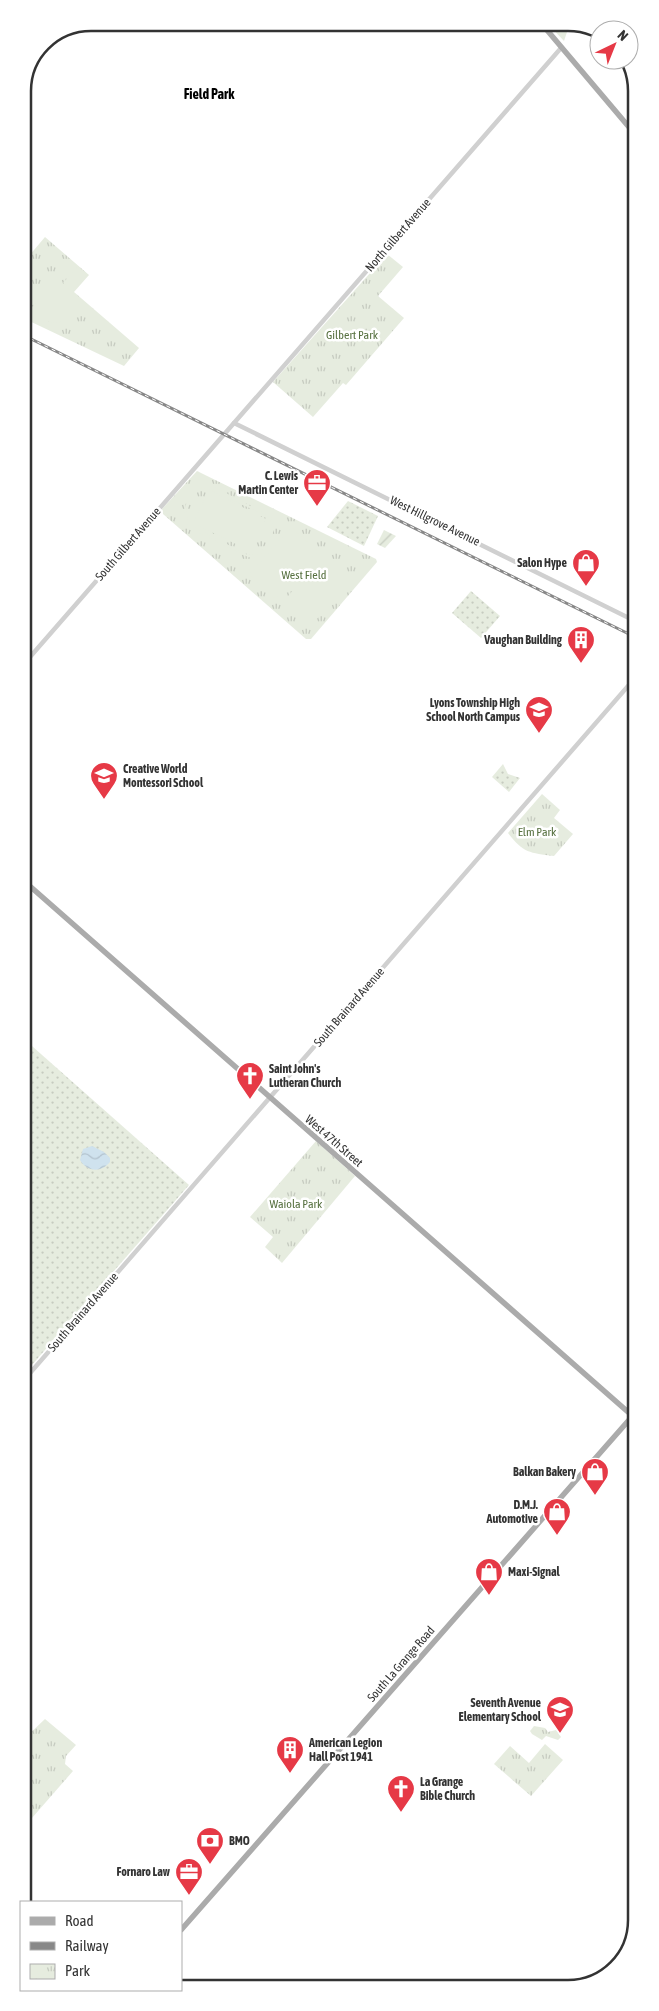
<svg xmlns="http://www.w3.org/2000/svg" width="659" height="2011" viewBox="0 0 659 2011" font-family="'Asap Condensed',sans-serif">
	<defs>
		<pattern id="grass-dots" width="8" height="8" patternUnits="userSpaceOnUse" patternTransform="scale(1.25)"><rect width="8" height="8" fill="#e6ecdf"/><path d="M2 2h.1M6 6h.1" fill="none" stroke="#c6cbc0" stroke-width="1.8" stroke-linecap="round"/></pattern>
		<pattern id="park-tufts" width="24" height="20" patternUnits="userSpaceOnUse" patternTransform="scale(1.25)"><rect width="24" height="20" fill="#e6ecdf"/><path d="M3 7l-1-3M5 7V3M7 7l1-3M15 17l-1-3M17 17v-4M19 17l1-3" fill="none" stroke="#c6cbc0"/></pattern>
		<pattern id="garden-furrows" width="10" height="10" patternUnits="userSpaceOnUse" patternTransform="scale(1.25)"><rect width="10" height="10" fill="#e6ecdf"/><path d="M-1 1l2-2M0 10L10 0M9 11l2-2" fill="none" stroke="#c6cbc0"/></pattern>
		<pattern id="water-waves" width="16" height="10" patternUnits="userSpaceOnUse" patternTransform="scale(1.25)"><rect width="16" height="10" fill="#cfe2ee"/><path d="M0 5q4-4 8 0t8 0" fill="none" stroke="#b2c2cd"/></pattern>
	</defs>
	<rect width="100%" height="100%" fill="#fff"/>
	<g fill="url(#grass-dots)">
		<path d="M348,501L378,516L364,546L327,527Z"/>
		<path d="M471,591L500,616L481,638L452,613Z"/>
		<path d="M503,764L508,774L520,778L509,792L492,777Z"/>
		<path d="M24,1039L189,1185L24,1374Z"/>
	</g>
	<g fill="url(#park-tufts)">
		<path d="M547,23H570L564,41Z"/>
		<path d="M45,237L89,275L74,292L139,348L124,366L23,318V263Z"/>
		<path d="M387,254L403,267L378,296L404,318L346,385L343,383L313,417L273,382Z"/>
		<path d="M197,471L376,559L377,562L311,639H306L163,514L162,509Z"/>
		<path d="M542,794L560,810L554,818L573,834L554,856C530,853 523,853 508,833Z"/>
		<path d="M316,1141L355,1176L282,1263L265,1247L273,1237L250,1217Z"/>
		<path d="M45,1719L76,1745L66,1756L65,1764L73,1771L25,1826V1738Z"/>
		<path d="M534,1726L545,1728L548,1732L556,1730L561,1737L558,1740L546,1736L542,1740L532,1734L530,1731Z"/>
		<path d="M545,1744L563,1760L531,1796L494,1764L510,1746L529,1763Z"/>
	</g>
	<path fill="url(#garden-furrows)" d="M384,530L396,536L385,548L377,544Z"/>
	<g fill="#e6ecdf" fill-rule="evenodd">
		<path d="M78,266L87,274L72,291L63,283Z"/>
		<path d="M51,285H56L83,308C66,327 47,326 28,312Z"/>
		<path d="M207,486L215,487L271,517L274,529C270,541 264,561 248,557L189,528C178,511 188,491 207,486ZM206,488L269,517C276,528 267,546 258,554L248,555L190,525C182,509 189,493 206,488Z"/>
		<path d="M209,490L266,519L250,551L193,523Z"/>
		<path d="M291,527L318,551L276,599L249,575Z"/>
		<path d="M324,554L352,578L310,627L282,603Z"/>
	</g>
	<path fill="url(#water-waves)" d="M92,1146L104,1152L110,1158V1162C101,1173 87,1172 80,1160L83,1149Z"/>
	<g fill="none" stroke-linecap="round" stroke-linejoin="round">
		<g stroke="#d0d0d0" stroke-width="4.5">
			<path d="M234,423L635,621"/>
			<path d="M23,665L561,48"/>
			<path d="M24,1380L635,678"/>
		</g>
		<g stroke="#ababab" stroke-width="5.5">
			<path d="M541,23L634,133"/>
			<path d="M24,881L636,1419"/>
			<path d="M181,1930L636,1412"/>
		</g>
		<defs>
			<path id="rail" d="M23,335L635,637"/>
		</defs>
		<use href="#rail" stroke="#888" stroke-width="3"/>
		<use href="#rail" stroke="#fff" stroke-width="1" stroke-dasharray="4" stroke-linecap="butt"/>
	</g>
	<defs>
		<symbol id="office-pin" viewBox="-11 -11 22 30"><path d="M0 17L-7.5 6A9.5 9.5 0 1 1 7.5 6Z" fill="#e63946" stroke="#fff"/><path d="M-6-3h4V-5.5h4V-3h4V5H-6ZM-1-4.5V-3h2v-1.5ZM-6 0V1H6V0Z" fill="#fff"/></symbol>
		<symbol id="shop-pin" viewBox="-11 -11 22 30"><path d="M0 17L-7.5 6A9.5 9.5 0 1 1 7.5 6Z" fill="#e63946" stroke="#fff"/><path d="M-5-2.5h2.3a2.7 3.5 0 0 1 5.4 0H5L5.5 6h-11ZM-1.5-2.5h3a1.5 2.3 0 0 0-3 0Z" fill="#fff"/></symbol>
		<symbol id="building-pin" viewBox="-11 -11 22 30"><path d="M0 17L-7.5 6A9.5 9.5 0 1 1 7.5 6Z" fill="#e63946" stroke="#fff"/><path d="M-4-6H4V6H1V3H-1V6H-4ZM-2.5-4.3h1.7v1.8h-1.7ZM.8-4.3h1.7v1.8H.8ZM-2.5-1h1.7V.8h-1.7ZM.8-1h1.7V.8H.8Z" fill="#fff"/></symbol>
		<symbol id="school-pin" viewBox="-11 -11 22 30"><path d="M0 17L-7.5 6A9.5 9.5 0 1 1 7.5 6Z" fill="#e63946" stroke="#fff"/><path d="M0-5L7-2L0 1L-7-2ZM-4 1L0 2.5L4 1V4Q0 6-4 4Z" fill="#fff"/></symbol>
		<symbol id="church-pin" viewBox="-11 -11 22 30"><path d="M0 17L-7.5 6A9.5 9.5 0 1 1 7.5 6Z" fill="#e63946" stroke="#fff"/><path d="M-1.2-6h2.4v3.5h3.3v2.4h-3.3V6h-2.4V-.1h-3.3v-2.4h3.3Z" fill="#fff"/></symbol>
		<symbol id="bank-pin" viewBox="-11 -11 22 30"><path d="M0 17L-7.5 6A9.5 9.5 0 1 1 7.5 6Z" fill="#e63946" stroke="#fff"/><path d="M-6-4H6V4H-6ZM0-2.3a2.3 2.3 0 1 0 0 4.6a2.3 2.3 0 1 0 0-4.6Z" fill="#fff"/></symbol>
	</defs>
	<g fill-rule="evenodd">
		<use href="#office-pin" x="301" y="467" width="32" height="43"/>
		<use href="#shop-pin" x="570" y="547" width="32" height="43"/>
		<use href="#building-pin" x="565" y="624" width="32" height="43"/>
		<use href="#school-pin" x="523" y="694" width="32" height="43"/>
		<use href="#school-pin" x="88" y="760" width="32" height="43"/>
		<use href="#church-pin" x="234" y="1060" width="32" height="43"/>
		<use href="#shop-pin" x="579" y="1456" width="32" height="43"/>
		<use href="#shop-pin" x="541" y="1496" width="32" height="43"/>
		<use href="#shop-pin" x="473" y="1556" width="32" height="43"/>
		<use href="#school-pin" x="544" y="1694" width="32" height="43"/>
		<use href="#building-pin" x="274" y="1734" width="32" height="43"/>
		<use href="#church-pin" x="385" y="1773" width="32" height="43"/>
		<use href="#bank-pin" x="194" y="1825" width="32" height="43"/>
		<use href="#office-pin" x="173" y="1856" width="32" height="43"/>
	</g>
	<g text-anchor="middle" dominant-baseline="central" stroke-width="5" stroke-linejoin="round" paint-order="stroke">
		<g font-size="12" fill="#333" stroke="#fff">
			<text transform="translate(398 235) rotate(-49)">North Gilbert Avenue</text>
			<text transform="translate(435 521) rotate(26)">West Hillgrove Avenue</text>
			<text transform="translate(128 544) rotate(-49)">South Gilbert Avenue</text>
			<text transform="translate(349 1007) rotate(-49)">South Brainard Avenue</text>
			<text transform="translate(334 1141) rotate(41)">West 47th Street</text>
			<text transform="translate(83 1312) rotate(-49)">South Brainard Avenue</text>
			<text transform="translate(401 1664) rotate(-49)">South La Grange Road</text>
		</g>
		<g font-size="12" fill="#56703f" stroke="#fff">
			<text x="352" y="335">Gilbert Park</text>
			<text x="304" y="575">West Field</text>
			<text x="537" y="832">Elm Park</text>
			<text x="296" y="1204">Waiola Park</text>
		</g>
		<g font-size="12" font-weight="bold" fill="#333" stroke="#fff" text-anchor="end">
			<text x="298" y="476">C. Lewis<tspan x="298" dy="14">Martin Center</tspan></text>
			<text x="567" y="563">Salon Hype</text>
			<text x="562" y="640">Vaughan Building</text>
			<text x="520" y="703">Lyons Township High<tspan x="520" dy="14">School North Campus</tspan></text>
			<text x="123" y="769" text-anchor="start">Creative World<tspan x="123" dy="14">Montessori School</tspan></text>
			<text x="269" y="1069" text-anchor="start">Saint John's<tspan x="269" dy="14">Lutheran Church</tspan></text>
			<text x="576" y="1472">Balkan Bakery</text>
			<text x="538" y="1505">D.M.J.<tspan x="538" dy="14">Automotive</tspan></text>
			<text x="508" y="1572" text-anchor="start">Maxi-Signal</text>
			<text x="541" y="1703">Seventh Avenue<tspan x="541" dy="14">Elementary School</tspan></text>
			<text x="309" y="1743" text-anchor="start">American Legion<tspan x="309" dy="14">Hall Post 1941</tspan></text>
			<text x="420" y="1782" text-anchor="start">La Grange<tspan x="420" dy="14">Bible Church</tspan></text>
			<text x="229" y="1841" text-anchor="start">BMO</text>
			<text x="170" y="1872">Fornaro Law</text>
		</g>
		<g font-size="14" font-weight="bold" fill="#000" stroke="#fff">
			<text x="209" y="94">Field Park</text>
		</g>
	</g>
	<path d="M0 0H659V2011H0ZM91 31H568A60 60 0 0 1 628 91V1920A60 60 0 0 1 568 1980H91A60 60 0 0 1 31 1920V91A60 60 0 0 1 91 31Z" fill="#fff" fill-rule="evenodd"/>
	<path fill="none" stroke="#333" stroke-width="2.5" d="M91 31H568A60 60 0 0 1 628 91V1920A60 60 0 0 1 568 1980H91A60 60 0 0 1 31 1920V91A60 60 0 0 1 91 31Z"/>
	<rect x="20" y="1901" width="162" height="90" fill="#ffffff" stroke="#adadad"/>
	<rect x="30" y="1917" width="25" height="8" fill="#ababab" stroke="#adadad"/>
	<text x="65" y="1926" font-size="15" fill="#333333">Road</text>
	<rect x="30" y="1942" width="25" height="8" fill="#888888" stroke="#adadad"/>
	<text x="65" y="1951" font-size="15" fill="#333333">Railway</text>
	<rect x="30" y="1964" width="25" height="15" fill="url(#park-tufts)" stroke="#adadad"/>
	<text x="65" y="1976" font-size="15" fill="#333333">Park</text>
	<g transform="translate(614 45) rotate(43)"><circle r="24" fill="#ffffff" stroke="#adadad"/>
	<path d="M0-4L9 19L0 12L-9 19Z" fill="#e63946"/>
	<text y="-8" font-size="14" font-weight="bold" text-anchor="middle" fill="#333333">N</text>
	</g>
</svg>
